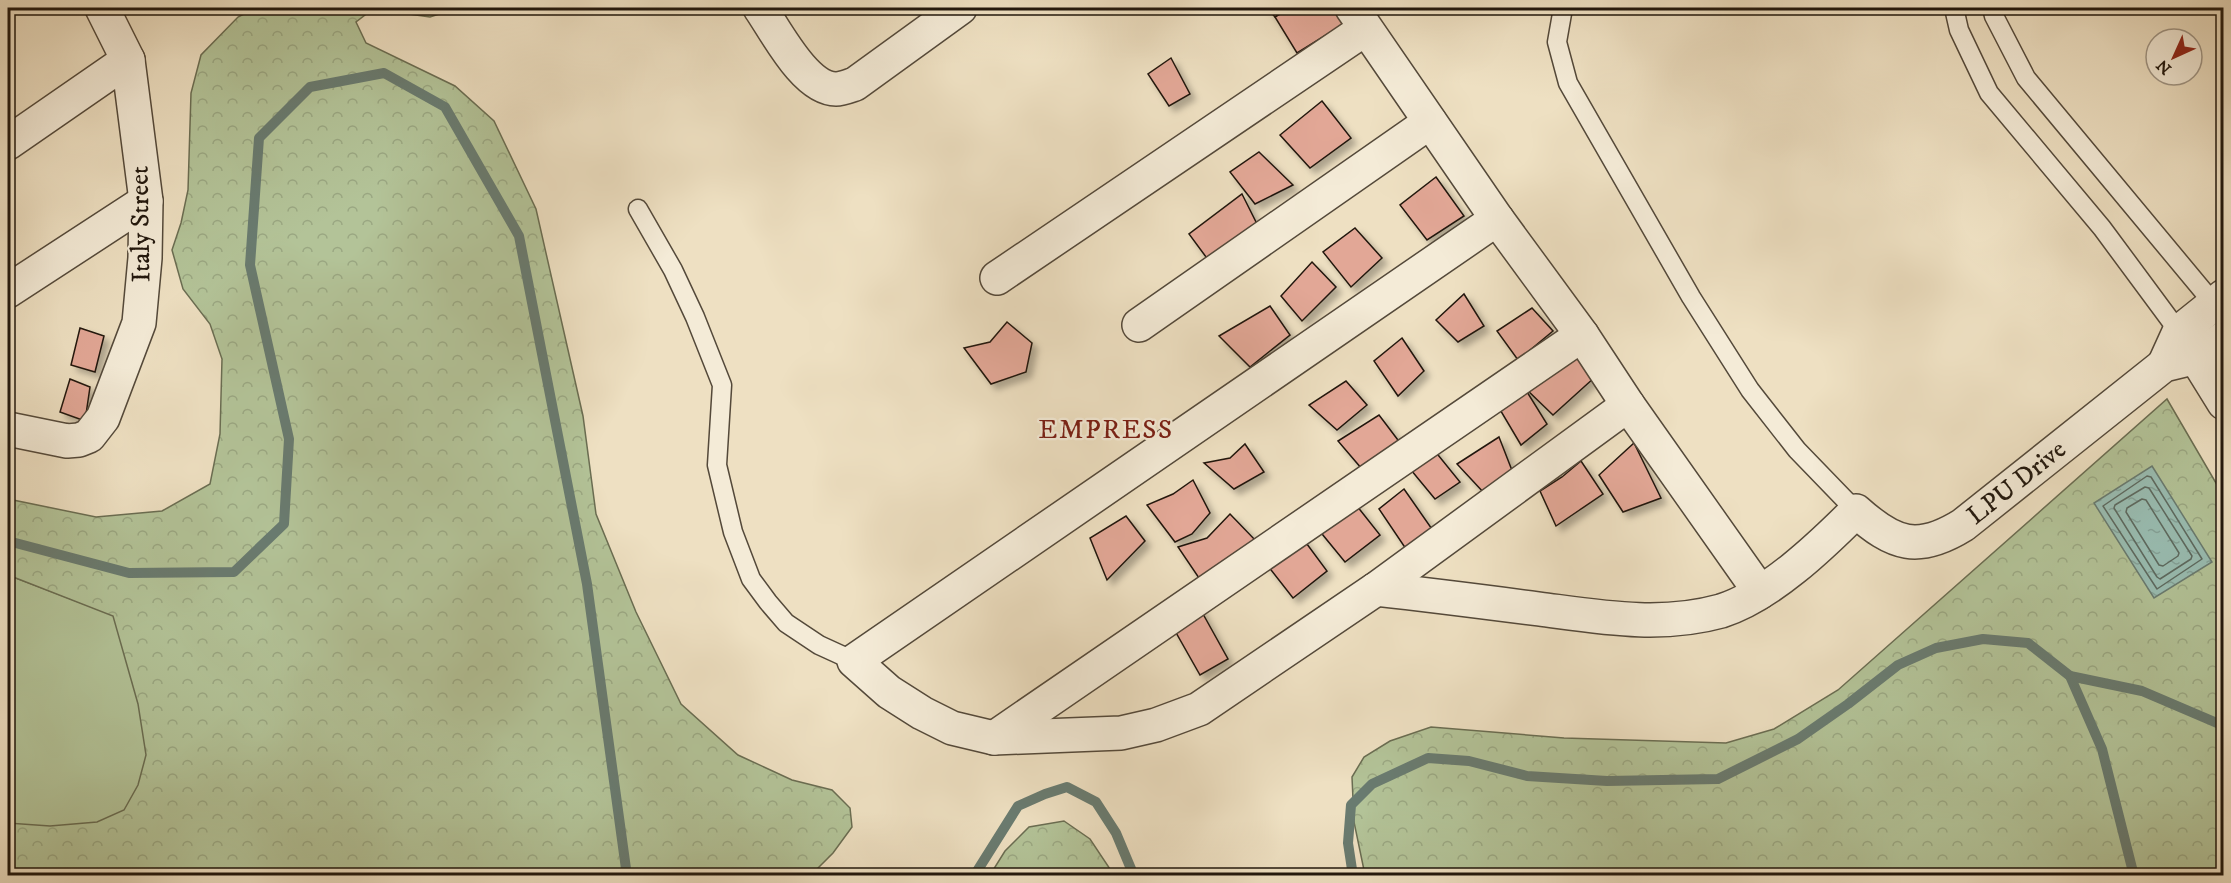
<svg xmlns="http://www.w3.org/2000/svg" width="2231" height="883" viewBox="0 0 2231 883" font-family="'IM FELL DW Pica',serif">
	<defs>
		<pattern id="forest-crowns" width="20" height="18" patternUnits="userSpaceOnUse" patternTransform="scale(1.5)"><rect width="20" height="18" fill="#b3c398"/><path d="M2 6a3 3 0 1 1 6 0M12 15a3 3 0 1 1 6 0" fill="none" stroke="#9aa782"/></pattern>
		<pattern id="water-ripples" width="26" height="14" patternUnits="userSpaceOnUse" patternTransform="scale(1.5)"><rect width="26" height="14" fill="#99bdb2"/><path d="M2 4q2-2 4 0t4 0M15 11q2-2 4 0t4 0" fill="none" stroke="#84a298"/></pattern>
		<filter id="shadow"><feDropShadow dx="5.5" dy="5.5" stdDeviation="3" flood-color="#0004"/></filter>
	</defs>
	<rect width="100%" height="100%" fill="#eee0c2"/>
	<filter id="stains"><feTurbulence type="fractalNoise" baseFrequency=".00333" numOctaves="4"/><feColorMatrix values="0 0 0 0 .2 0 0 0 0 .09 0 0 0 0 .02 0 0 0 .5 -.17"/></filter>
	<radialGradient id="worn" r=".72"><stop offset=".6" stop-color="#630" stop-opacity="0"/><stop offset="1" stop-color="#630" stop-opacity=".3"/></radialGradient>
	<path fill="#b3c398" stroke="#6a6d52" stroke-width="1.5" d="M8,575L186,643L308,875H8Z"/>
	<g fill="url(#forest-crowns)" stroke="#6a6d52" stroke-width="1.5">
		<path d="M256,8H455V9L430,17L373,9L356,22L366,43L455,86L494,121L536,209L583,416L596,514L636,612L681,704L738,755L792,780L832,790L850,808L852,827L833,853L811,875H8V823L50,826L97,822L124,810L138,785L146,755L138,704L113,616L8,575V499L96,517L162,511L210,484L220,434L222,359L210,324L183,289L172,250L181,223L188,190L191,93L201,55L238,17Z"/>
		<path d="M2167,399L2223,495V875H1365L1354,822L1352,777L1364,757L1390,741L1431,727L1564,738L1726,743L1774,729L1838,690Z"/>
		<path d="M1064,821L1090,839L1114,875H990L1005,851L1029,827Z"/>
	</g>
	<path fill="url(#water-ripples)" stroke="#697b70" stroke-width="1.5" d="M2152,466L2212,562L2154,598L2094,503Z"/>
	<g fill="none" stroke-linecap="round" stroke-linejoin="round">
		<g stroke="#5d6a60" stroke-width="1.5">
			<path d="M2147,476L2151,477L2202,559L2157,589L2103,506Z"/>
			<path d="M2145,487L2149,488L2192,556L2191,559L2160,579L2157,577L2114,508L2115,505Z"/>
			<path d="M2142,499L2146,500L2179,553L2178,556L2163,566L2159,565L2126,512L2127,508Z"/>
		</g>
		<g stroke="#697b70" stroke-width="10">
			<path d="M8,541L129,573L234,572L284,524L289,439L250,265L259,138L310,87L384,73L445,107L519,236L587,584L627,876"/>
			<path d="M2070,676L2142,691L2224,726"/>
			<path d="M974,876L1018,806L1045,794L1067,787L1096,802L1116,833L1134,876"/>
			<path d="M1353,876L1348,843L1351,805L1372,784L1428,758L1469,761L1527,776L1607,781L1718,779L1798,739L1848,704L1898,665L1936,648L1983,639L2028,643L2070,676L2102,749L2134,876"/>
		</g>
	</g>
	<g fill="#e2a796" stroke="#21170d" stroke-width="1.5" filter="url(#shadow)">
		<path d="M1267,8H1286L1275,17Z"/>
		<path d="M1290,8H1334L1344,24L1297,53L1275,17Z"/>
		<path d="M1171,58L1190,94L1169,106L1148,74Z"/>
		<path d="M1322,101L1351,138L1310,168L1280,135Z"/>
		<path d="M1259,152L1293,185L1255,204L1230,172Z"/>
		<path d="M1436,177L1464,216L1427,240L1400,205Z"/>
		<path d="M1242,194L1259,228L1209,261L1189,234Z"/>
		<path d="M1355,228L1382,258L1351,287L1323,252Z"/>
		<path d="M1312,262L1336,287L1302,321L1281,296Z"/>
		<path d="M1464,294L1484,326L1458,342L1436,320Z"/>
		<path d="M1270,306L1290,335L1250,367L1219,336Z"/>
		<path d="M1532,308L1553,331L1518,360L1497,331Z"/>
		<path d="M1007,322L1032,343L1026,372L991,384L964,348L990,342Z"/>
		<path d="M80,328L104,336L95,372L71,365Z"/>
		<path d="M1402,338L1424,371L1398,396L1374,361Z"/>
		<path d="M1571,348L1595,377L1553,415L1524,387Z"/>
		<path d="M70,379L90,387L85,421L60,412Z"/>
		<path d="M1346,381L1367,405L1337,430L1309,405Z"/>
		<path d="M1524,387L1547,424L1521,445L1499,408Z"/>
		<path d="M1379,415L1404,448L1362,469L1338,441Z"/>
		<path d="M1499,437L1513,473L1485,494L1457,464Z"/>
		<path d="M1634,443L1661,498L1623,512L1599,475Z"/>
		<path d="M1245,444L1264,472L1234,489L1204,463L1230,458Z"/>
		<path d="M1430,445L1460,482L1435,499L1411,470Z"/>
		<path d="M1581,461L1603,494L1556,526L1540,491L1562,477Z"/>
		<path d="M1193,480L1210,513L1192,534L1175,542L1147,505L1173,494Z"/>
		<path d="M1404,489L1434,532L1406,549L1379,509Z"/>
		<path d="M1353,501L1380,535L1345,562L1318,529Z"/>
		<path d="M1230,514L1258,543L1201,581L1178,547L1207,538Z"/>
		<path d="M1126,516L1145,541L1107,580L1090,538Z"/>
		<path d="M1301,536L1327,571L1293,598L1264,561Z"/>
		<path d="M1198,605L1228,659L1200,675L1170,622Z"/>
	</g>
	<g fill="none" stroke-linecap="round" stroke-linejoin="round">
		<defs>
			<g id="lane">
				<path d="M1563,8L1557,42L1568,83L1691,297L1750,390L1797,450L1856,511"/>
				<path d="M1954,8L1959,30L1989,93L2102,228L2179,332"/>
				<path d="M1992,8L1994,16L2026,78L2214,304"/>
				<path d="M638,209L673,270L695,317L722,385L717,465L733,532L751,579L768,602L786,623L819,645L854,661"/>
			</g>
			<g id="street">
				<path d="M760,8C776,31 805,89 836,89C842,89 849,86 855,84L960,8"/>
				<path d="M1352,8L1497,219L1582,335L1628,405L1760,592"/>
				<path d="M8,143L128,60"/>
				<path d="M1497,219L854,661L889,692L922,713L952,728L994,738L1121,733L1156,725L1199,709L1376,589L1628,405"/>
				<path d="M997,278L1365,29"/>
				<path d="M8,291L146,201"/>
				<path d="M1139,325L1430,122"/>
				<path d="M2185,340L2224,403"/>
				<path d="M2164,365L2179,332L2224,296"/>
				<path d="M8,429L67,441L79,440L89,436L103,418L139,323L145,258L146,201L128,60L102,8"/>
				<path id="s1" d="M1376,589C1430,595 1485,602 1539,609C1600,617 1660,628 1721,611C1769,596 1821,546 1856,511C1894,545 1918,553 1963,525L2164,365L2197,357L2224,338"/>
				<path d="M994,738L1582,335"/>
			</g>
		</defs>
		<use href="#lane" stroke="#54493a" stroke-width="21"/>
		<use href="#street" stroke="#54493a" stroke-width="36"/>
		<use href="#lane" stroke="#f4ebd7" stroke-width="18"/>
		<use href="#street" stroke="#f4ebd7" stroke-width="33"/>
	</g>
	<g text-anchor="middle" dominant-baseline="central" stroke-width="4.5" stroke-linejoin="round" paint-order="stroke">
		<g font-size="26" fill="#21170d" stroke="#f4ebd7">
			<text transform="translate(141 224) rotate(-91)">Italy Street</text>
			<text stroke="none"><textPath href="#s1" startOffset="705">LPU Drive</textPath></text>
		</g>
		<g font-size="27" letter-spacing="1.5" fill="#7a1f14" stroke="#f4ebd7">
			<text x="1106" y="430">EMPRESS</text>
		</g>
	</g>
	<rect width="2231" height="883" fill="none" stroke="#eee0c2" stroke-width="30"/>
	<rect x="9" y="9" width="2213" height="865" fill="none" stroke="#21170d" stroke-width="3"/>
	<rect x="15" y="15" width="2201" height="853" fill="none" stroke="#21170d" stroke-width="1.5"/>
	<g transform="translate(2174 57) rotate(225)"><circle r="28" fill="#f4ebd7" stroke="#a09686" stroke-width="1.5"/>
	<path d="M0-4.5L10 22L0 15L-10 22Z" fill="#8f2418"/>
	<text y="-9" font-size="16" font-weight="bold" text-anchor="middle" fill="#21170d">N</text>
	</g>
	<rect width="100%" height="100%" filter="url(#stains)"/>
	<rect width="100%" height="100%" fill="url(#worn)"/>
</svg>
